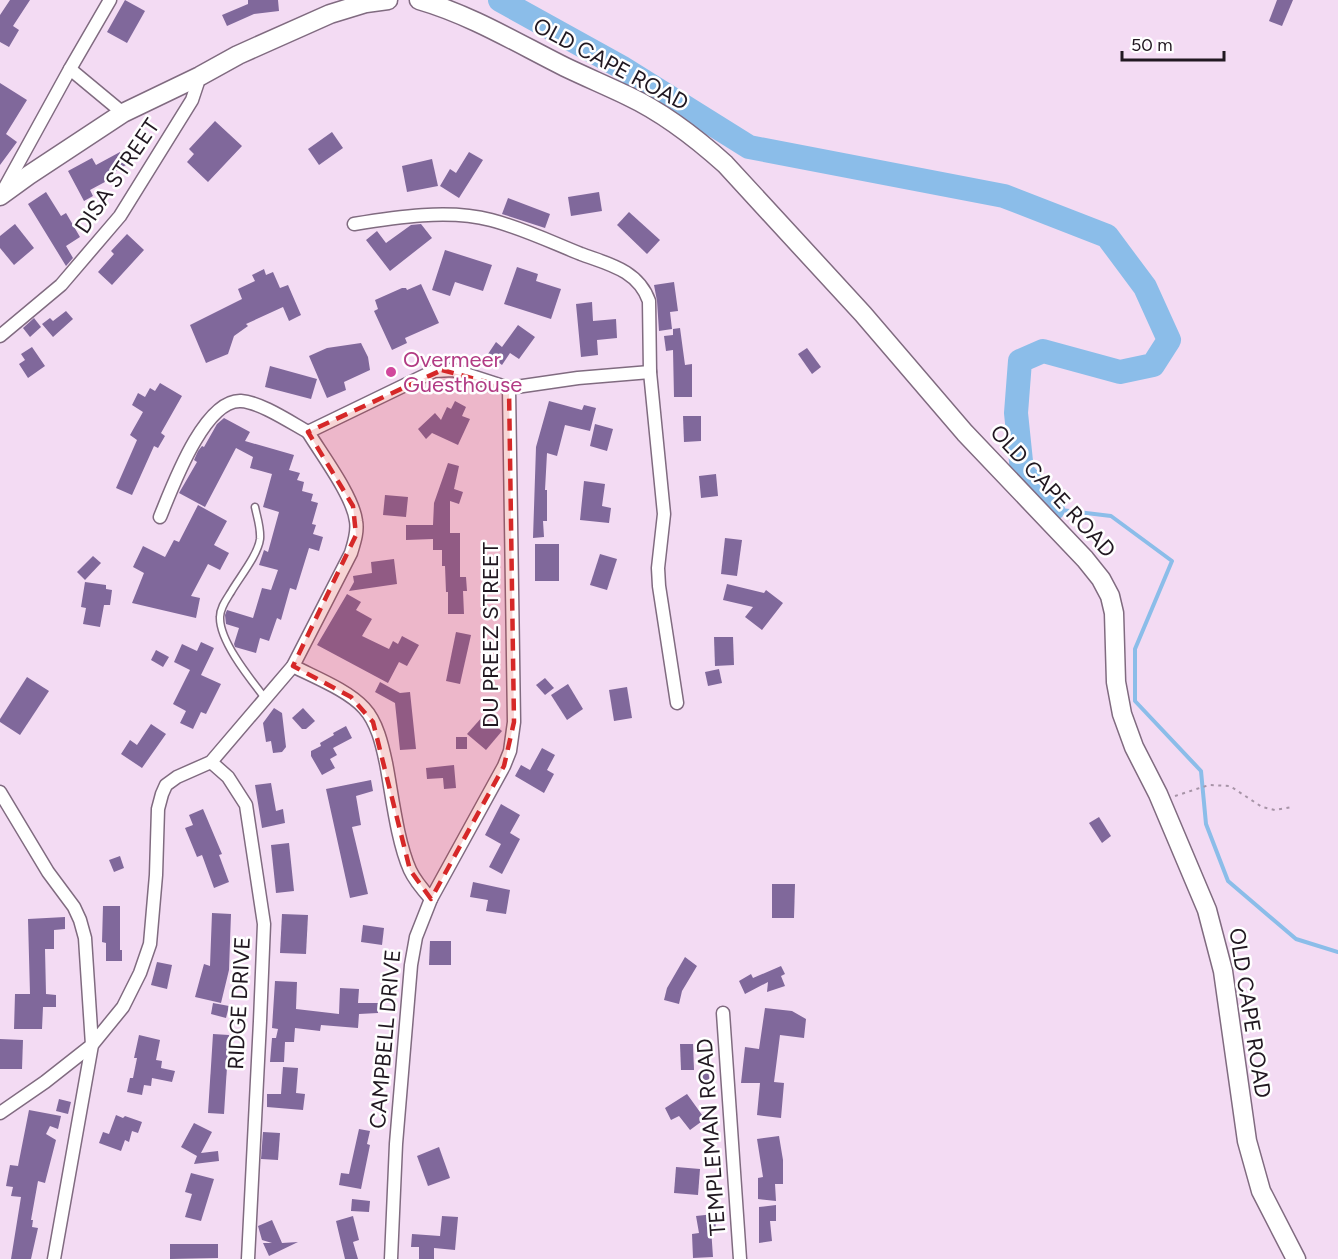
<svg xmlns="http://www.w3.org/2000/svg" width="1338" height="1259" viewBox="0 0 1338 1259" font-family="Figtree,sans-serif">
	<rect width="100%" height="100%" fill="#f3dbf3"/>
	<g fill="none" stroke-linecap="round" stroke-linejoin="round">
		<path stroke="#8bbde9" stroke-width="4" d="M1053,509L1111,516L1172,561L1135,649V701L1201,771L1206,824L1228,881L1296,939L1338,952"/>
		<path stroke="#8bbde9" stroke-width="24" d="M500,0L621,67L749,147L1004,196L1107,236L1145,287L1169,340L1153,365L1120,372L1043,351L1020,361L1016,413L1022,471L1053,509"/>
	</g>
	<g fill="#80689b">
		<path d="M10,0H30L13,26L19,30L9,47L0,42V15Z"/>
		<path d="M125,0L145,11L127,43L107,32Z"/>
		<path d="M248,0H278L279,11L254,14L227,26L222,15L248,4Z"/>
		<path d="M1277,0H1293L1282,26L1269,21Z"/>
		<path d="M0,83L27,100L6,134L17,142L0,165Z"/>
		<path d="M215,121L242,146L208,182L187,162L194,154L189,149Z"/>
		<path d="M332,132L343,148L319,165L308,149Z"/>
		<path d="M120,152L126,165L116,171V176L90,190L93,196L84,201L68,171L92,158L96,165Z"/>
		<path d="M469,152L483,160L459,198L440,186L450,169L456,173Z"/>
		<path d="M432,159L438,186L407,192L402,166Z"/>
		<path d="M46,192L61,216L66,213L80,237L66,246L73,258L66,266L28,204Z"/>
		<path d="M599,192L602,211L571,216L568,197Z"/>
		<path d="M508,198L550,214L545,228L502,214Z"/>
		<path d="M629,212L660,240L647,254L617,225Z"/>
		<path d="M15,224L34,248L14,265L0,248V236Z"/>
		<path d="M421,224L432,238L390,271L366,240L377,231L386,243L411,225Z"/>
		<path d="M127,234L144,250L112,285L98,272L114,254L111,251Z"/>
		<path d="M445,250L492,265L483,291L455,282L450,296L432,290Z"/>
		<path d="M517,267L538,274L536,281L561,289L551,319L504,304Z"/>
		<path d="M264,269L266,275L273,272L280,288L288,285L301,315L289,321L283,307L246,324L248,326L234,336L228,354L206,363L190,325L242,299L238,289L255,281L252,275Z"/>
		<path d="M674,282L678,311L670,312L672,329L659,331L657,301L654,285Z"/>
		<path d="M421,284L439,323L405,338L407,343L392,350L374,311L378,309L375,300L402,288H406L407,290Z"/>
		<path d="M592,302L593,321L616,319L617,338L597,340L598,355L581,357L576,304Z"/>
		<path d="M66,311L73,319L53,337L42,324L50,318L53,321Z"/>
		<path d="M34,318L41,327L30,337L23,328Z"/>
		<path d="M518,325L535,337L519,359L510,353L502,365L488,354L496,342L502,347Z"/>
		<path d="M680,328L685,365L692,364V397H674L673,350L666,351L664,336L673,335V329Z"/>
		<path d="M361,343L368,357L370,370L344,382L346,390L327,398L309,356L327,348Z"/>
		<path d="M32,347L45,366L28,378L19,364L25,360L21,354Z"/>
		<path d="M807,348L821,367L812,374L798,354Z"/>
		<path d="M270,366L317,379L311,399L265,387Z"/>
		<path d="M160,383L182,396L161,433L165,436L158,448L154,446L132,495L116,488L137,440L130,435L143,412L132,405L138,393L145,397L150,388L155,391Z"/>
		<path d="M455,401L466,407L462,416L470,419L458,445L432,433L426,439L418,429L435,413L441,420L447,407L451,409Z"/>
		<path d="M549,401L582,410L584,405L596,408L590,431L565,425L557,456L547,453L545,490H547V521H543L544,537L533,538L536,447Z"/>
		<path d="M683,416H701V441L684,442Z"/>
		<path d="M224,418L250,432L245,441L294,455L289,470L300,473L297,480L304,482L302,491L313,494L311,501L318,503L312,524L316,525L313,534L323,537L319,551L309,548L296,590L290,588L281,620L277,618L269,641L260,638L256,653L235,647L234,644L239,628L226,624L225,615L227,610L253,618L262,588L271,590L278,570L259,565L264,550L268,552L279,512L263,507L272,474L250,468L253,457L236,448L205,507L179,493L197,462L194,460L198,451L202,446L204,447L217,424Z"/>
		<path d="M595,424L613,429L607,451L590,446Z"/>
		<path d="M448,463L459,466L454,489L463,492L459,504L450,501V533H460V577H466L467,591H463L464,614H448V592H446L445,566H442V550H433V539L406,540V525H433L434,503Z"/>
		<path d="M716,474L718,496L701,498L699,476Z"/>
		<path d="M584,481L605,484L602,506L611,508L609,523L580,520Z"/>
		<path d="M385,495L408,497L406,517L383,515Z"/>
		<path d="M198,505L227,521L214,545L229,553L220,570L208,564L191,596L200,598L196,618L132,603L144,573L133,567L143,546L165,557L174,540L179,542Z"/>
		<path d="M725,538L742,540L737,576L721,574Z"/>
		<rect x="535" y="544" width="24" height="37"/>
		<path d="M600,554L617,559L607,590L590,585Z"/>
		<path d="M93,556L101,563L85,580L77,572Z"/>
		<path d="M394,559L397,584L349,591L354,582L353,576L372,573L371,562Z"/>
		<path d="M85,582L106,585V589L112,590L110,605H104L100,627L83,624L86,608L81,607Z"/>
		<path d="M727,584L764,593L766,590L783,603L762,630L745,617L753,607L723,600Z"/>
		<path d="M347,594L361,602L356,610L372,619L362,636L389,649L393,641L398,644L402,636L419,645L407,666L399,662L388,683L317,645Z"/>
		<path d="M456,632L471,635L460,684L446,681Z"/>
		<path d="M714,637H733L734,665L715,666Z"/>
		<path d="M201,642L214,648L201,675L221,684L206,714L201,712L193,729L180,723L186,711L173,704L190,670L174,662L182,644L197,651Z"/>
		<path d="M156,650L169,657L163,667L151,660Z"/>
		<path d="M719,669L722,683L708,686L705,672Z"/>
		<path d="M27,677L49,691L20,735L0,722V719Z"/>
		<path d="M545,678L554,688L545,695L536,685Z"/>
		<path d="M380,682L400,693L410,692L416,749L400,750L395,703L375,692Z"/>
		<path d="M568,684L583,709L567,720L551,695Z"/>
		<path d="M627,687L632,718L614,721L609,690Z"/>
		<path d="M274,708L282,713L286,747L282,752L273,753L271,741L266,742L263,723Z"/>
		<path d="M303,708L315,721L306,729H302L292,718Z"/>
		<path d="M483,716L502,731L486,750L467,734Z"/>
		<path d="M151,724L166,734L142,768L121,754L130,740L137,745Z"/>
		<path d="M346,726L352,738L333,748L337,755L330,759L335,768L322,775L311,756V751L321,746L320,743L334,735L333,733Z"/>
		<rect x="456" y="737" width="11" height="12"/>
		<path d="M542,748L555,755L547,770L554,774L544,793L515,776L521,765L530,770Z"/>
		<path d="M454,765L456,788L444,789L443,778L427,779L426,768Z"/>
		<path d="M371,780L373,791L356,796L361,825L352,827L368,894L350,898L326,789Z"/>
		<path d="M271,783L276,811L283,809L285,823L262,828L255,785Z"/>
		<path d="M501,804L520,815L510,833L520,839L502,874L489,867L501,844L485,835Z"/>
		<path d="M203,809L222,854L219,855L229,882L214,888L202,855L197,857L185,828L193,825L189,815Z"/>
		<path d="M1099,817L1111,836L1102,843L1089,823Z"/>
		<path d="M289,843L294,891L276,893L271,845Z"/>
		<path d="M120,856L124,868L114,872L109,860Z"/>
		<path d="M473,882L510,890L506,914L486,911L488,900L470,897Z"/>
		<path d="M772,884H795L794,918H772Z"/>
		<path d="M103,906H120V950H122V961H106V943L102,942Z"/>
		<path d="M212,913L231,914L229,970L221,1003L195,997L204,964L210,966Z"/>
		<path d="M282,914L308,915L306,954L280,953Z"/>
		<path d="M65,917V929L54,930V949H45L46,994L56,995V1007H43L42,1029H14L15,994H30L28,919Z"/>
		<path d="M363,925L384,928L382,945L361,942Z"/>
		<path d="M430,941H451V965H429Z"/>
		<path d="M685,957L697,966L682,991L679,1004L664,1000L667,988Z"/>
		<path d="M157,962L172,965L167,989L151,985Z"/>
		<path d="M781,966L785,974L781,976L785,986L767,992L768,982L745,994L739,981L751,974L753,978Z"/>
		<path d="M275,981L297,982L296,1009L339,1014L340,988L359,989L358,1003H378V1013L359,1014L358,1028L321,1025L320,1031L295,1028L294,1042H285L284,1062H270L272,1038H276L278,1029L272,1028Z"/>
		<path d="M213,1003L229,1006L226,1018L211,1014Z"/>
		<path d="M765,1008L792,1011L806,1019L804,1038L780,1035L774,1082L784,1083L781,1118L757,1115L760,1083H741L745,1047L759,1049Z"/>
		<path d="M213,1034L229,1035L224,1114L208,1113Z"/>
		<path d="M139,1035L160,1040L156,1060L162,1061L161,1068L175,1071L172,1082L152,1078L151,1086L144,1085L142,1095L127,1092L130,1078H133L137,1058H134Z"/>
		<path d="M0,1039L23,1040L22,1069H0Z"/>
		<path d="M680,1044H693L694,1070H681Z"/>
		<path d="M283,1067L298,1068L296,1093L305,1094L303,1110L267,1107V1094H281Z"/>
		<path d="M708,1071L710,1082H699L698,1072Z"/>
		<path d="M687,1094L705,1119L690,1130L679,1116L671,1120L665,1108Z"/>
		<path d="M59,1099L71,1102L68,1114L56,1111Z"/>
		<path d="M29,1110L61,1116L58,1129L50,1126L46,1134L56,1140L45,1183L38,1181L31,1220H33L32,1227L38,1228L31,1259H11L21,1197L11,1196L13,1187L6,1186L10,1165L18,1166Z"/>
		<path d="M116,1115L123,1118L125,1116L142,1122L138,1133L132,1131L129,1142L125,1140L121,1151L99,1143L103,1132L109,1134Z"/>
		<path d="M194,1123L212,1132L201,1153L218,1151L219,1161L194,1164L197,1156L181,1147Z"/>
		<path d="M359,1129L370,1131L367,1144L370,1145L361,1189L339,1185L341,1173L349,1174Z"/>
		<path d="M263,1132L280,1133L278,1160L261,1159Z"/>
		<path d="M779,1136L783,1160V1184H775L776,1201L758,1199V1178L763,1177L757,1139Z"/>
		<path d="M439,1147L450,1178L428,1186L417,1156Z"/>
		<path d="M676,1167L700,1169L698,1195L674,1193Z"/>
		<path d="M191,1173L214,1179L201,1221L185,1217L192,1194L185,1192Z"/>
		<path d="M352,1199L370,1201L369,1212L351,1211Z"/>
		<path d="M776,1205V1221H770L772,1241L759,1243V1207Z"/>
		<path d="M714,1214L716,1227L711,1228L713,1257L693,1258L692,1234L699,1233L696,1216Z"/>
		<path d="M353,1216L359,1240L353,1242L358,1259H345L336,1221Z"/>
		<path d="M442,1216L458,1217L455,1250L434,1248V1259H419V1247H411L412,1234L440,1236Z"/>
		<path d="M272,1220L282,1243L298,1242L269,1256L263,1243H272L262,1240L258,1226Z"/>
		<path d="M170,1244H218V1258L170,1259Z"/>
	</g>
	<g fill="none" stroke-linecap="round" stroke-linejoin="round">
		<defs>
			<path id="lane" d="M255,507C257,517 261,528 260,539C258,555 239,578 231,592C226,600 220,608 220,617C219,641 251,680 265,698"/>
			<g id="street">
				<path d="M70,69L123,113"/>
				<path d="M4,189L70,69L110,0"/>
				<path d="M354,224C396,217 449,209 491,220C522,228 551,242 581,254C608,264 638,270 649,301L650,372L664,514L658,568L659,586L677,703"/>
				<path d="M0,336L61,285L120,216L192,100L200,76"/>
				<path d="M160,517C172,488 204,399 241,401C260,402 290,422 308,432"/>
				<path d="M293,666C314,677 348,690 364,708C377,722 382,744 386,763C392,794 397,841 410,870C415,881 423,890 431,899L416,937L411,965L396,1144L391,1259"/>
				<path d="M211,762L228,777L246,805L264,924L260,1021L248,1259"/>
				<path d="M0,792L48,872L74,907L80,920L85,938L92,1045L45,1082L0,1113"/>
				<path d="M431,899L504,766L510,751L514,722L509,388"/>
				<path d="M723,1013L740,1259"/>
				<path d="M54,1259L92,1045L123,1007L140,973L150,944L156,875L158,809L162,794L166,785L177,777L211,762L293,666L351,553C354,543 358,532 356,521C353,496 322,455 308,432L434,371L453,370L509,388L578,378L650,372"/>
			</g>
			<g id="secondary">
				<path d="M419,0C471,15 517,43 565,67C586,77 607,86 628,96C664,113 695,137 725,164L863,314L965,433L1085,559L1101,579L1110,596L1114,613L1116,682L1122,714L1134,747L1158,794L1207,910L1223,971L1247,1141L1261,1191L1296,1259"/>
				<path d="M0,196L29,175L123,113L200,76L238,55L330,14L366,3L388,0"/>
			</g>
		</defs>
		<use href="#lane" stroke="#806b80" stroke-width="9"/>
		<use href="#street" stroke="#806b80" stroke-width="15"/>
		<use href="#secondary" stroke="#806b80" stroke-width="21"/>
		<path stroke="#a794a7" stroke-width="2" stroke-dasharray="3 4.5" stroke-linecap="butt" d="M1175,796L1209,785L1230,786L1262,807L1275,810L1292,807"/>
		<use href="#lane" stroke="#fff" stroke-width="6"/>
		<use href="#street" stroke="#fff" stroke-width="12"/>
		<use href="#secondary" stroke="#fff" stroke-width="18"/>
	</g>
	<path fill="#d62828" fill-opacity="0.2" stroke="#d62828" stroke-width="4.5" stroke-dasharray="12 8" stroke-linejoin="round" d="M442,370L509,388L514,722L504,766L431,899L410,870L373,722L351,697L293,666L356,535L353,506L308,432Z"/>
	<circle fill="#d1479c" stroke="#fff" stroke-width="2" cx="391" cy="372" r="6"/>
	<g text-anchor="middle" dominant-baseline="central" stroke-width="5" stroke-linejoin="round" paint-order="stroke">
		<g font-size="22" fill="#211821" stroke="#fff">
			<text transform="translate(611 64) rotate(28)">OLD CAPE ROAD</text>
			<text transform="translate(117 176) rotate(-56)">DISA STREET</text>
			<text transform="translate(1053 491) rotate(47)">OLD CAPE ROAD</text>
			<text transform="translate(490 635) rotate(-90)">DU PREEZ STREET</text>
			<text transform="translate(239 1003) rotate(-87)">RIDGE DRIVE</text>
			<text transform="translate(1250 1013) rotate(81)">OLD CAPE ROAD</text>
			<text transform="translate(385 1039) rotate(-85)">CAMPBELL DRIVE</text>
			<text transform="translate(711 1137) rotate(-94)">TEMPLEMAN ROAD</text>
		</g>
		<g font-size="22" fill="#b23c85" stroke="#fff" text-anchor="start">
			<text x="403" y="359">Overmeer<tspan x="403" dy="25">Guesthouse</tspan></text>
		</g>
	</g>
	<path d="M1122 51v9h102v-9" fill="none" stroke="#211821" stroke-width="3"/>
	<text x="1131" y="51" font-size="18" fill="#211821" stroke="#ffffff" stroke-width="4.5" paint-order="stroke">50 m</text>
</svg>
